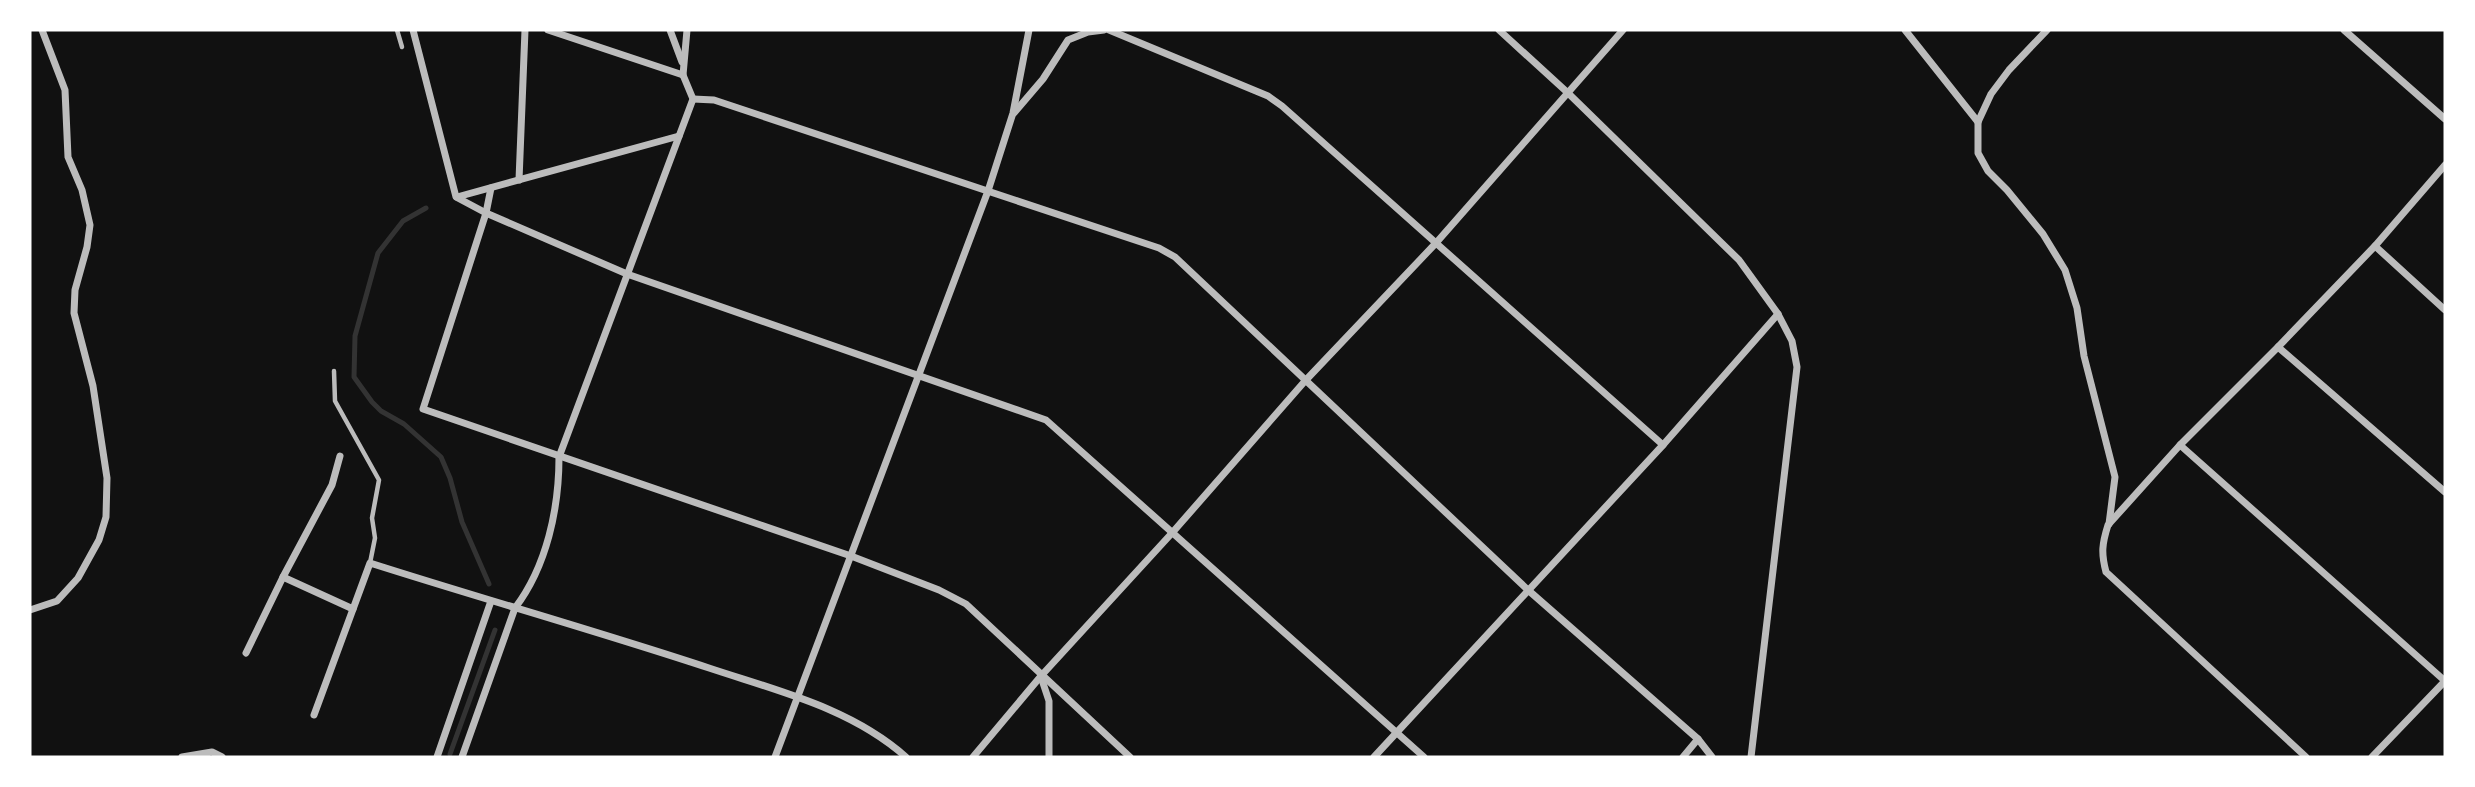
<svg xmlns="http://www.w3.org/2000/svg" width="2475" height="787" viewBox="0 0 2475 787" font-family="'Noto Sans',sans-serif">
	<rect width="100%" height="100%" fill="#111"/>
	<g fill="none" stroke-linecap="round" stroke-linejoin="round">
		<g stroke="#333" stroke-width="5">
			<path d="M426,208L403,221L378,253L355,336L354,377L372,402L381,411L404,424L441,457L450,478L462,522L489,584"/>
			<path d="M450,754L495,630"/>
		</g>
		<g stroke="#bcbcbc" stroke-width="4.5">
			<path d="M397,30L402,47"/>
			<path d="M334,371L335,401L379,480L372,518L375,538L370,563"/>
		</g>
		<g stroke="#bcbcbc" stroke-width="7">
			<path d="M413,30L456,197L486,213L627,274L1046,420L1424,757"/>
			<path d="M548,30L683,75"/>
			<path d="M670,30L682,62"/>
			<path d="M1109,30L1268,96L1282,106L1663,445"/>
			<path d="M1499,30L1568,93L1739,260L1778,314L1792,341L1797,367L1751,757"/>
			<path d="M1905,30L1978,122"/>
			<path d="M2047,30L2009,70L1991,94L1978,122V153L1988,171L2007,190L2043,234L2065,270L2077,308L2084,356L2115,477L2109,524"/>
			<path d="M2344,30L2445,119"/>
			<path d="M693,99L714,100L1159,248L1175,257L1528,590L1698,739L1712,757"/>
			<path d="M1014,113L1043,79L1068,40L1088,32L1104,30"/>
			<path d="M519,180L525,30"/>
			<path d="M491,188L486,213L423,409L851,556L939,590L966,604L1130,757"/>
			<path d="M457,197L679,136"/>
			<path d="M2375,246L2445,310"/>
			<path d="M2278,347L2445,492"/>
			<path d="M2180,445L2445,681L2372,757"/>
			<path d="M283,577L353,609"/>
			<path d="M30,610L57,601L78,578L99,540L106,517L107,478L93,386L74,313L75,290L87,247L90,225L82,190L68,157L65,90L42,30"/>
			<path d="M246,653L283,577L332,485L340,456"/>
			<path d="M1041,677L1049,701V757"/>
			<path d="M314,715L370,563C483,599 597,631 709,668C778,691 851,708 906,757"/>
			<path d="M182,757L212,752L222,757"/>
			<path d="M437,757L491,601"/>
			<path d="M462,757L515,608C547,566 559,508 559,457L693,99L683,75L687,30"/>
			<path d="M775,757L988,191L1013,113L1029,30"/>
			<path d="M973,757L1041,676L1172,533L1305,381L1436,243L1623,30"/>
			<path d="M1374,757L1663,445L1778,314"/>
			<path d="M1683,757L1698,739"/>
			<path d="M2306,757L2106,572C2101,553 2102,544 2108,525L2180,445L2278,347L2375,246L2445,165"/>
		</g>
	</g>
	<rect width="2475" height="787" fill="none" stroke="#ffffff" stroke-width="63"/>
</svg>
